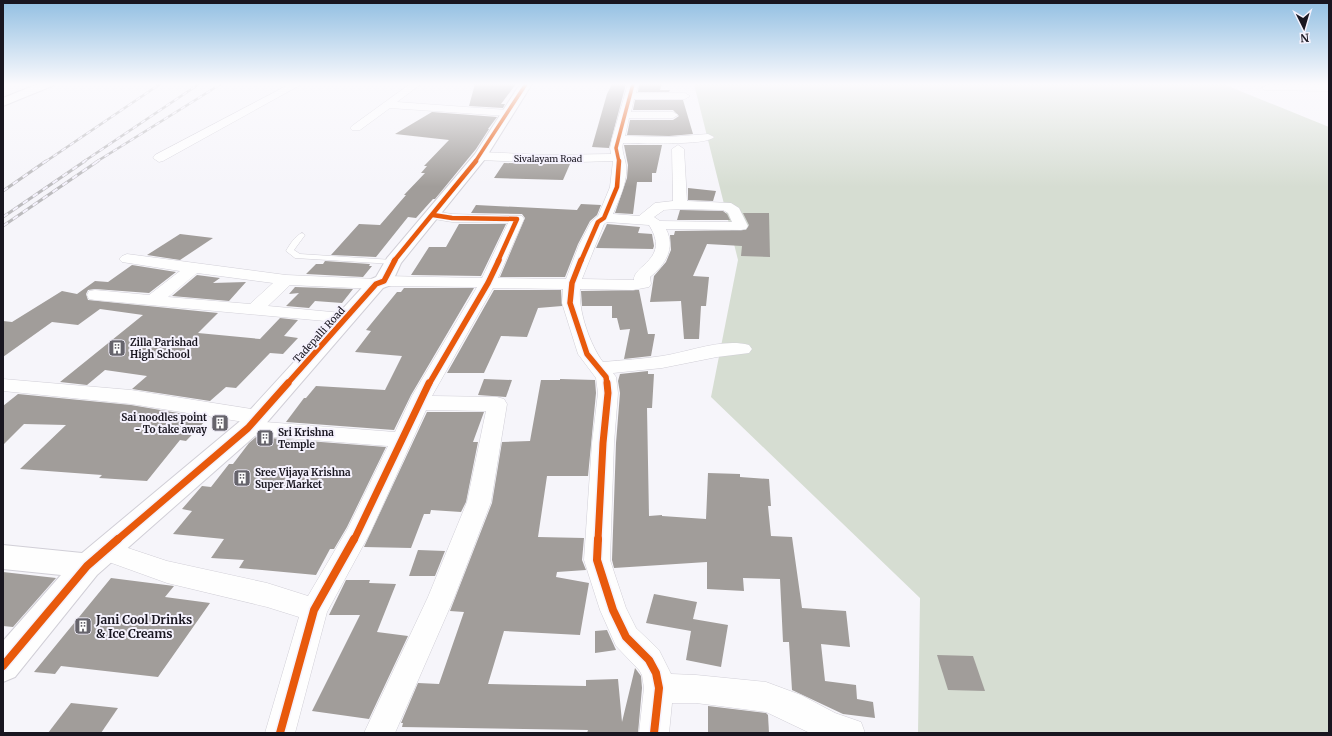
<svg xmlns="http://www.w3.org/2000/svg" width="1332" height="736" viewBox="0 0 1332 736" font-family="Merriweather,serif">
	<rect width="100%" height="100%" fill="#f6f5fa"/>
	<path fill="#d6ddd2" d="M694,84H1223L1329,127V733H918L920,598L711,397L738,260Z"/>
	<g fill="#a19d9a">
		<path d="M475,84H516L501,104H505L503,108L469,106Z"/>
		<path d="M612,84H626L609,148L592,147L607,94Z"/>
		<path d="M639,84H662L660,90H670L669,92H638Z"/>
		<path d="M635,100H683L693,134L669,136L627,135L630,120H673L679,116L673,110H633Z"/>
		<path d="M432,112L497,117L488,129H489L476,149L435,199H433L416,218L408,217L376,257L331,255L359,224L380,225L406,195H404L425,173H421L427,166H424L449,140L395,134Z"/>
		<path d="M624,145H662L656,173H652V182H637L633,214L615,213L627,178L628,165Z"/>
		<path d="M504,163L546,164H570L563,180L494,178Z"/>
		<path d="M688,188L716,191L713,201L688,200Z"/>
		<path d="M581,204L601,205L597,215L590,221L578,244L565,277H500L525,218L522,214L471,213L476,205L577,210Z"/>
		<path d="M680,210L723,211L727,214L730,220H677Z"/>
		<path d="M743,213H769L770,257L741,256L742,246L707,244L693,276L709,277L706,306H701L699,339H684L681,301L650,302L654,276L666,262L671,250L670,235H674L675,231L746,230L749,225Z"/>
		<path d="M459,224H506L481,276L411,275L429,247H446Z"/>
		<path d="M607,224L640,227L638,233L652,234L654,246L653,249L596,248Z"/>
		<path d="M180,234L213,238L180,260L147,255Z"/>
		<path d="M325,261L370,264L369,266H372L363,277L306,274L316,264H323Z"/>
		<path d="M132,265L176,272L149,293L95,289L88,290L86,294L88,300L218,313L198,333L260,339L280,318L298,320L284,336L298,338L283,354L270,353L236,388L226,387L210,401L132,389L147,376L105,370L87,385L60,382L143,315L100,309L78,325L52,322L3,357V321L12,322L62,291L77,294L95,281L108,282Z"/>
		<path d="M197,275L220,278L213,283L246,282L229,301L172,296Z"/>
		<path d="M295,287L353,289L342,303L315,301L309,308L286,306L299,293L289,294Z"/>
		<path d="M404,288H474L411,395L394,430L286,422L304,398H306L316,386L385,390L402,356L355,352L371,331L366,330L397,292H401Z"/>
		<path d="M494,290H561L562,306L538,308L527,337L501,336L484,373H447Z"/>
		<path d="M639,290L648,334H655L651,356L624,359L630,329L620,330L617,318H612V306H582L581,291Z"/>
		<path d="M648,371V374H654L652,408H647L649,516L662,515V516L706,519L708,473L740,474V477L769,479L771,506H768L771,536L792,537L802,608L846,611L850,647L821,644L825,681L856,685L857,699L873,702L875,718L843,714L792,690L789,642H783L780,579L743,578L744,591L707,589V562L614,568L612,560L616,443L620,393L618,381L620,374Z"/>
		<path d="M484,379L512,380L506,397L478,395Z"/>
		<path d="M560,379L595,380L596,393L588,476H547L538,537L584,538L582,560L586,570L557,572L556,577L589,583L580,635L504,631L488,684L586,686V680L618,679L622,722L635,668L641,676L642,688L638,733H587L588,730L402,727L403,723H401L418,683L439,684L464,612L450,611L492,503L502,442L530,441L541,380H560Z"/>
		<path d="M18,394L131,405L208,418L186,441L180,440L147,481L99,478L102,475L20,469L66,425L24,424L3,445V406Z"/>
		<path d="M427,412H484L473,442H478L466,502L461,512L431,510L430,514H424L411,548L364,547Z"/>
		<path d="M256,437L386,447L347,527L334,549H330L316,575L239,568L244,560L211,558L224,539L173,534L192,511L182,509L202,486L211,487L229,464H233L249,443Z"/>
		<path d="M418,550L445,551L435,576H409Z"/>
		<path d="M3,572L56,578L13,627L3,626Z"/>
		<path d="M111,578L174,586L165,597L210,603L158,677L61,666L55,674L34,672Z"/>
		<path d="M346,580H370L369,583L396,584L377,632L408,636L369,719L312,711L360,615H329Z"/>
		<path d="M654,594L697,602L693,619L728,625L721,667L686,660L691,631L646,623Z"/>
		<path d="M607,630L616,650L595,653V631Z"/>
		<path d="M937,655L973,656L985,691L948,690Z"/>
		<path d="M71,703L118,708L101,733H48Z"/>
		<path d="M708,706L766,713L768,715L769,733H708Z"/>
	</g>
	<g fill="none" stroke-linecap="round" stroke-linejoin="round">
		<defs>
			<path id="service" d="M302,233L305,235L294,250L300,254L393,260L397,262L393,264L295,258L286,251C290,244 295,236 302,233Z"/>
			<g id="minor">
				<path d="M290,84H302L163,161L159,162L153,158L155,155Z"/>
				<path d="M410,84H421L397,102L507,110L512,113L507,116L390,108L360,130H352L350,128L352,126Z"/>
				<path d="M628,84H638L636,93H685L690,96L685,99H634L631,112H673L678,115L673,118H629L625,136L669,137L708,134L714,137C707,146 637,143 623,143C621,151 625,157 626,165C628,182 619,199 613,214L639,216L655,203L673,201L672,149L678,145L684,149L687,201L731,203L739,208L748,226L746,229L741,230L666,229C676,248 665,265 650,277L651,284L649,287L633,290L580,289C578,310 590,345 603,362C623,360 642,359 662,356C689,352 722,338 749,345L752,349L749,353L717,357L662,368L613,373L616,377L618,393L614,443L610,560L626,608L636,628L659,650L671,674L696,675L766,682L801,695L835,713L861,722L865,733H810L766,712L696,703H672L669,733H639L644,688L642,675L639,670L616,646L600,610L584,560L592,443L598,393L596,378L578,354L562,303L563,289L493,288L432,396L497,397L504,399L507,404L491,502L454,598L395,733H364L428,597L467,502L486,411L426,410L370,533L327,612L295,733H265L299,617L267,607L167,583L95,557L92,550L95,543L104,540L167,561L267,583L308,596L348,528L388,446L248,435L241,433L238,428L241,423L244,422L131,404L3,391V379L131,390L258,410L265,412L268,417L265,422L395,432L412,396L477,287L383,286L376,289L290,285L268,306L353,314L356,318L353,322L347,323L95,300L89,299L87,295L89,291L95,290L149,295L180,271L122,262L119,259L122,256L127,254L286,275L377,279L384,276L482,278L508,223L452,222L428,218L426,215L428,212L433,211L452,214L522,216L524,219L498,278L566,279L579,245L591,222L598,216L610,187L613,161L546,163L480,160L474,156L480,152L546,155L611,154L610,148L612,139ZM680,209L723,210L728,213L732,222L660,221L654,217L664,210ZM607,222L649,225C671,259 633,265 634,280L582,279L604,224ZM197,273L273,283L250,304L168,297Z"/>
				<path d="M1267,85H1329V91L1264,90L1262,88Z"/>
			</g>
			<g id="tertiary">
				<path d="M38,84H54L52,86L3,106V98Z"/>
				<path d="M520,84H532L485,159L401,263L391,285L383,288L257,434L97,575L15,677L3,682V641L61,575L3,569V545L82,553L239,422L369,280L376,277L387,258L475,154Z"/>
			</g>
		</defs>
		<use href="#service" stroke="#d1cfd7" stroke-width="1"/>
		<use href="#minor" stroke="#d1cfd7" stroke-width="1"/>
		<use href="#tertiary" stroke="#d1cfd7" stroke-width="2"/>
		<use href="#service" fill="#fefefe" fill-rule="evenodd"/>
		<use href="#minor" fill="#fefefe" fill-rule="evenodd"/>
		<use href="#tertiary" fill="#fefefe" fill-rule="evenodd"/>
		<defs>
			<g id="rail-far1">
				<path d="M45,162L160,84"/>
				<path d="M83,162L199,84"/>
				<path d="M96,162L221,84"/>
			</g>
			<g id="rail">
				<path d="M3,191L46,161"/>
				<path d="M3,217L85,161"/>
				<path d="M3,226L98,161"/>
			</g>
		</defs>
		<use href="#rail-far1" stroke="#bcbbbe" stroke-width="2.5"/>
		<use href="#rail" stroke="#bcbbbe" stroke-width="3"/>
		<use href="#rail-far1" stroke="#f5f2fd" stroke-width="1.5" stroke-dasharray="5" stroke-linecap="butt"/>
		<use href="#rail" stroke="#f5f2fd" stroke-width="2" stroke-dasharray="6" stroke-linecap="butt"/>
		<defs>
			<g id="cycleway-far4">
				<path d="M475,162L526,84"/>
				<path d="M619,162L616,148L633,84"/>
			</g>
			<g id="cycleway-far3">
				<path d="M433,215L452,218L517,219L498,261"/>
				<path d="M394,261L476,161"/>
				<path d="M581,261L598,222L604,218L617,187L619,161"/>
			</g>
			<g id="cycleway-far2">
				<path d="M581,260L572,283L570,303L587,354L606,377L607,384"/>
				<path d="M287,384L376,284L384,281L395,260"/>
				<path d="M429,384L488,283L499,260"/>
			</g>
			<g id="cycleway-far1">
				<path d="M117,540L248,428L288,383"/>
				<path d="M354,540L429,383"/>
				<path d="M598,540L603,443L608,393L607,383"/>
			</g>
			<g id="cycleway">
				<path d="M598,539L597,560L613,610L626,637L649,660L656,673L659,688L654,733"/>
				<path d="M3,666L87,566L118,539"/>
				<path d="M280,733L314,610L354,539"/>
			</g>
		</defs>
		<use href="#cycleway-far4" stroke="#f5f2fd" stroke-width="5"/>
		<use href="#cycleway-far3" stroke="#f5f2fd" stroke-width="6"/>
		<use href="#cycleway-far2" stroke="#f5f2fd" stroke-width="8"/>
		<use href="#cycleway-far1" stroke="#f5f2fd" stroke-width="10"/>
		<use href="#cycleway" stroke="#f5f2fd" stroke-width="11"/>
		<use href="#cycleway-far4" stroke="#e8590c" stroke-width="3.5"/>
		<use href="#cycleway-far3" stroke="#e8590c" stroke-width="4.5"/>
		<use href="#cycleway-far2" stroke="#e8590c" stroke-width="5.5"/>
		<use href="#cycleway-far1" stroke="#e8590c" stroke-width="7"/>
		<use href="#cycleway" stroke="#e8590c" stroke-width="8"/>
	</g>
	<linearGradient id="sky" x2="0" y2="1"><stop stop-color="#92bfe2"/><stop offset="0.45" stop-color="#fbfafd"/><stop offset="1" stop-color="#fbfafd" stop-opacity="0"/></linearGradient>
	<rect width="1332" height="187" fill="url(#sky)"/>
	<defs>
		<symbol id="building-square" viewBox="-11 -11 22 22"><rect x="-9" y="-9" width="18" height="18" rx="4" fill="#66646c" stroke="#f5f2fd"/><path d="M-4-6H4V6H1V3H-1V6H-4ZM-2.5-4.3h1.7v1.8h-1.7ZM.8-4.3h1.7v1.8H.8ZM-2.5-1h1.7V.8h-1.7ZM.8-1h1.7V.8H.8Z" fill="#fff"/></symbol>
	</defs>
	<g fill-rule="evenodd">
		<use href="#building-square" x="107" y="338" width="20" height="20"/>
		<use href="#building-square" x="210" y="413" width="20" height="20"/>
		<use href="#building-square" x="255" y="428" width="20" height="20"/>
		<use href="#building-square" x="232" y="468" width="20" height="20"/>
		<use href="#building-square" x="73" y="616" width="20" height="20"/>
	</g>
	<g text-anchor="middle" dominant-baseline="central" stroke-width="4" stroke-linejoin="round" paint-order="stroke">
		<g font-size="9" fill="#191620" stroke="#f5f2fd">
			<text x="548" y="158">Sivalayam Road</text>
		</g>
		<g font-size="10" fill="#191620" stroke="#f5f2fd">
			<text transform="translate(319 335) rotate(-48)">Tadepalli Road</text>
		</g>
		<g font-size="10" font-weight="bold" fill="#191620" stroke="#f5f2fd" text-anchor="start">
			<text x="130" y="342">Zilla Parishad<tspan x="130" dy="12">High School</tspan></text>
			<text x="207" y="417" text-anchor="end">Sai noodles point<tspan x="207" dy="12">- To take away</tspan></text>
			<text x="278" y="432">Sri Krishna<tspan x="278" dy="12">Temple</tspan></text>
			<text x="255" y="472">Sree Vijaya Krishna<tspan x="255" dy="12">Super Market</tspan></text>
		</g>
		<g font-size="12" font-weight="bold" fill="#191620" stroke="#f5f2fd" text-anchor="start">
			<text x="96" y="619">Jani Cool Drinks<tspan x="96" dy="14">&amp; Ice Creams</tspan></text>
		</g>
	</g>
	<rect width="1332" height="736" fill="none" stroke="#191620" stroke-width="8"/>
	<g transform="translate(1304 28) rotate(175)" stroke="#f5f2fd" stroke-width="3" paint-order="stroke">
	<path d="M0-3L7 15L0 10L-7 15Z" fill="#191620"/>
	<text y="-6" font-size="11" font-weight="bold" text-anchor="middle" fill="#191620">N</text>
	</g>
</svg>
